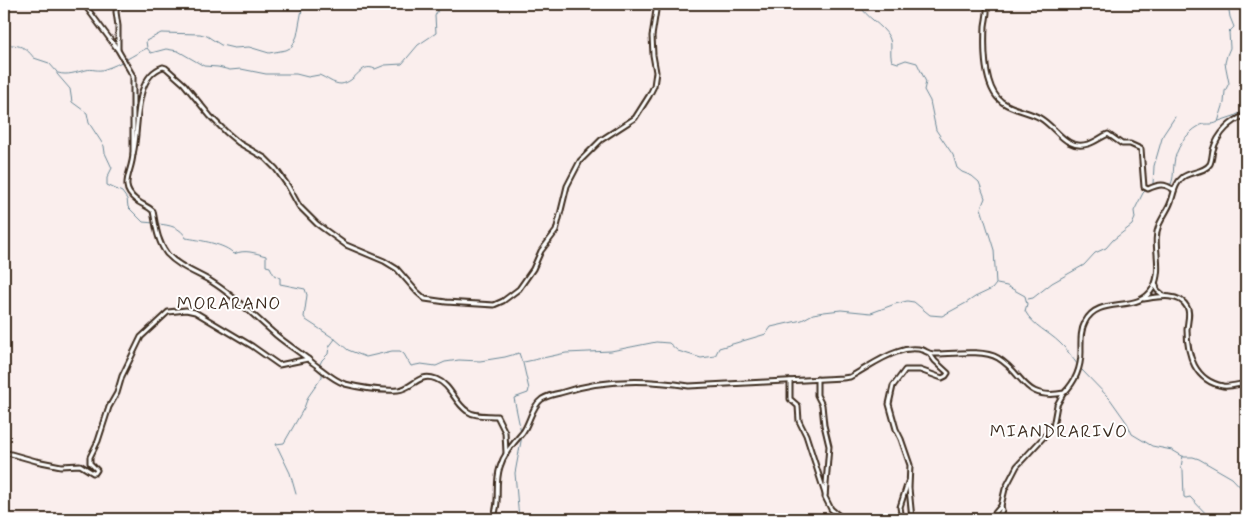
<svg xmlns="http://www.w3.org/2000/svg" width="1250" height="523" viewBox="0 0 1250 523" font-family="Mynerve,sans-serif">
	<rect width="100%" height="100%" fill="#faeeed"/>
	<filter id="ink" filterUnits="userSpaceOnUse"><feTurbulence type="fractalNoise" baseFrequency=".02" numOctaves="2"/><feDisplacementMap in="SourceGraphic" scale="10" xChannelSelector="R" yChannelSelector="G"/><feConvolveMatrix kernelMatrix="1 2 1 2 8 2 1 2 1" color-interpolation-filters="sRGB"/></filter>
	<g filter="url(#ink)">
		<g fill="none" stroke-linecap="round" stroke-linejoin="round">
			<g stroke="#698897" stroke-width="1">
				<path d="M4,44C20,46 24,45 34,58L49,63L57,72V74L70,89L72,102L87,113L89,123L104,146L105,153L112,168L107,178V185L122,192L127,199L128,207L143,222L154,223"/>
				<path d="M147,48L146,41L161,33L200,34L207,36L221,45L234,48L249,47L269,53L286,50L292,47L297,36L303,4"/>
				<path d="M58,73C68,76 76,72 86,70C92,68 98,72 105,69C121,64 133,55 147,48L151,53L166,49L178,51L204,66L218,67L230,70L241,69L266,74H296L308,77L319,75C327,78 333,84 341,84C357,82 360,62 375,69L385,65L402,64L418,45L436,33L435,16L441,4"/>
				<path d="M1219,121L1234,116L1246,110V100"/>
				<path d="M1153,184L1157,183L1171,184C1174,177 1173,171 1174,164C1175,150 1186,133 1199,126C1205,122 1212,126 1218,122L1224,103L1225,91L1229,83L1225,63L1227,55L1230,48L1229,32L1234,27L1230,17L1228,4"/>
				<path d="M1150,187L1153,184L1154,166L1163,135L1175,117"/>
				<path d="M158,224C169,225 181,227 186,238C199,240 226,244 234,254C245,249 255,253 266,256V266L270,267L274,275L280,278V284L305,289L307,295L304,317L306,320L335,339L348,350L366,357L392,351H400L404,354L411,366L421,364L436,366L445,362L459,360L480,361L505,357L519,353L522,362H524L566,353L611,351L656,342L669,343L678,351L701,358L715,356L719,348L766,334L771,327L802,320L813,314L824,312L841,310L871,313L895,304L907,301L914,302L930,315L942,316L966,303L975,297L992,289L996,284L994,250L981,208L985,198L979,182L972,176L962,172L957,168L953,155L936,130L930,101L924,90L926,82L917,63L906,60L898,63L892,61C889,53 893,45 889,37C882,24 866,18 859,4"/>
				<path d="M997,284L1007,286L1025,296L1027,304L1025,311C1033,326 1049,332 1060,343C1067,349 1072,358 1078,365"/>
				<path d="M1028,299L1033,298L1052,283L1084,265L1095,253L1106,248L1113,240L1132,225L1135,218L1134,211L1143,193L1147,189"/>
				<path d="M1080,368L1110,399L1127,423L1132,434L1152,446L1172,450L1184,457H1193L1199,459L1232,478L1246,493"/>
				<path d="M521,432L514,398L528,393L529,389L523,363"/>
				<path d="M1183,456L1181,467L1183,470L1184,497L1186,498L1190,497L1211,519"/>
				<path d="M296,494L290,473L276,444L284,443L304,408L308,397L322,377V374L318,368L322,360L328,354L329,347L335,339"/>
				<path d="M519,519L515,473L522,436"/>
			</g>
			<defs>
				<g id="minor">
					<path d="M84,4L118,50L133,76V154C132,173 118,186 136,200C142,205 148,206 153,211C156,226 157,241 167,254C179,267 197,273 212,282C236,297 255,317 276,335C288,345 301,353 313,363C323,370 333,380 345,384C361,388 381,391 398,390C413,389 418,372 436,379C451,385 454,402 467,411C475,417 487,415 497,416L505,432L506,453"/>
					<path d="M117,4L116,12L118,26V49"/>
					<path d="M987,4C988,13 986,18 985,26C984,47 983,88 1002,102C1015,111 1028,111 1040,118C1056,127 1066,151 1088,144C1095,142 1101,137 1108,134L1122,144H1130L1141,149L1144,187L1148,189C1159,184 1164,183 1174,190"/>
					<path d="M133,154C140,130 132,77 163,67L166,68L184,84L210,116L226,132L239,143L265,158L276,169L288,186L299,206L317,224L346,245L384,261L397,269L417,292L425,299L446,302L494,305L503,301L519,289L533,269L541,251L556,231L567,186L580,161L601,140L635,118L649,96L654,86L656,72L653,55L652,36L657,4"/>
					<path d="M1156,285L1157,290L1163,295"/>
					<path d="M1144,299C1157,297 1179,292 1187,307C1191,313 1187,323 1187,330C1187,355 1195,381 1223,386C1231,387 1239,384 1246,383"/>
					<path d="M817,379V395L822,405L824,425L829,446L825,497L831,509L843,519"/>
					<path d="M790,381V399L798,406L799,421L806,435L825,494"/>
					<path d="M4,452L36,461L61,466L80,465L93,473H95L97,470L90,463V457L98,441L109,407L117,393L122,376L141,337L168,312L186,310L195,312L252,346L279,365L308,359"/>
					<path d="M493,519C501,501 494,485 500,467C504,453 514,443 523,432C530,422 532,406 542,399C547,396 555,394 560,393C602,379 646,379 689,386L843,378L850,377C865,369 881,357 897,352C905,349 915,348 923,350C927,352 929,354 934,354C951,354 983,349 998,358C1025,374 1022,401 1064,393C1075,382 1081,367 1081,352C1081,342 1080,331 1085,322C1099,294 1138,315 1153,288C1164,267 1151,244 1159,225C1162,218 1167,211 1170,204C1174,195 1174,184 1183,177C1191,171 1204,173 1210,164C1212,160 1212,154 1213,150C1218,133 1231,121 1246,115"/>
					<path d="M902,519L900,507L908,482"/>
					<path d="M912,519L909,488L910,465L901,439L896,429L889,404L893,386L905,370H920L942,378L946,376L948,373L935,361L930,354"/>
					<path d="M990,519L1001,506L1005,489L1017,466L1053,427L1057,405L1063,394"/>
					<path d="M998,519L1002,510L1001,506"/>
				</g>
			</defs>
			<use href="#minor" stroke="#3b2a1e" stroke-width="7"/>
			<use href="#minor" stroke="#fff" stroke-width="3"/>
		</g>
	</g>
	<g text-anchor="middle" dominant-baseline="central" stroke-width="4" stroke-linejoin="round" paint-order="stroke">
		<g font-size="18" letter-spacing="1" fill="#3b2a1e" stroke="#fff">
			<text x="229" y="304">MORARANO</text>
			<text x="1059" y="432">MIANDRARIVO</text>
		</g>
	</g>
	<rect width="1250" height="523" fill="none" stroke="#fff" stroke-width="20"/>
	<rect x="10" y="10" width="1230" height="503" fill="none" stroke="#3b2a1e" stroke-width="2" filter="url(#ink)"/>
</svg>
